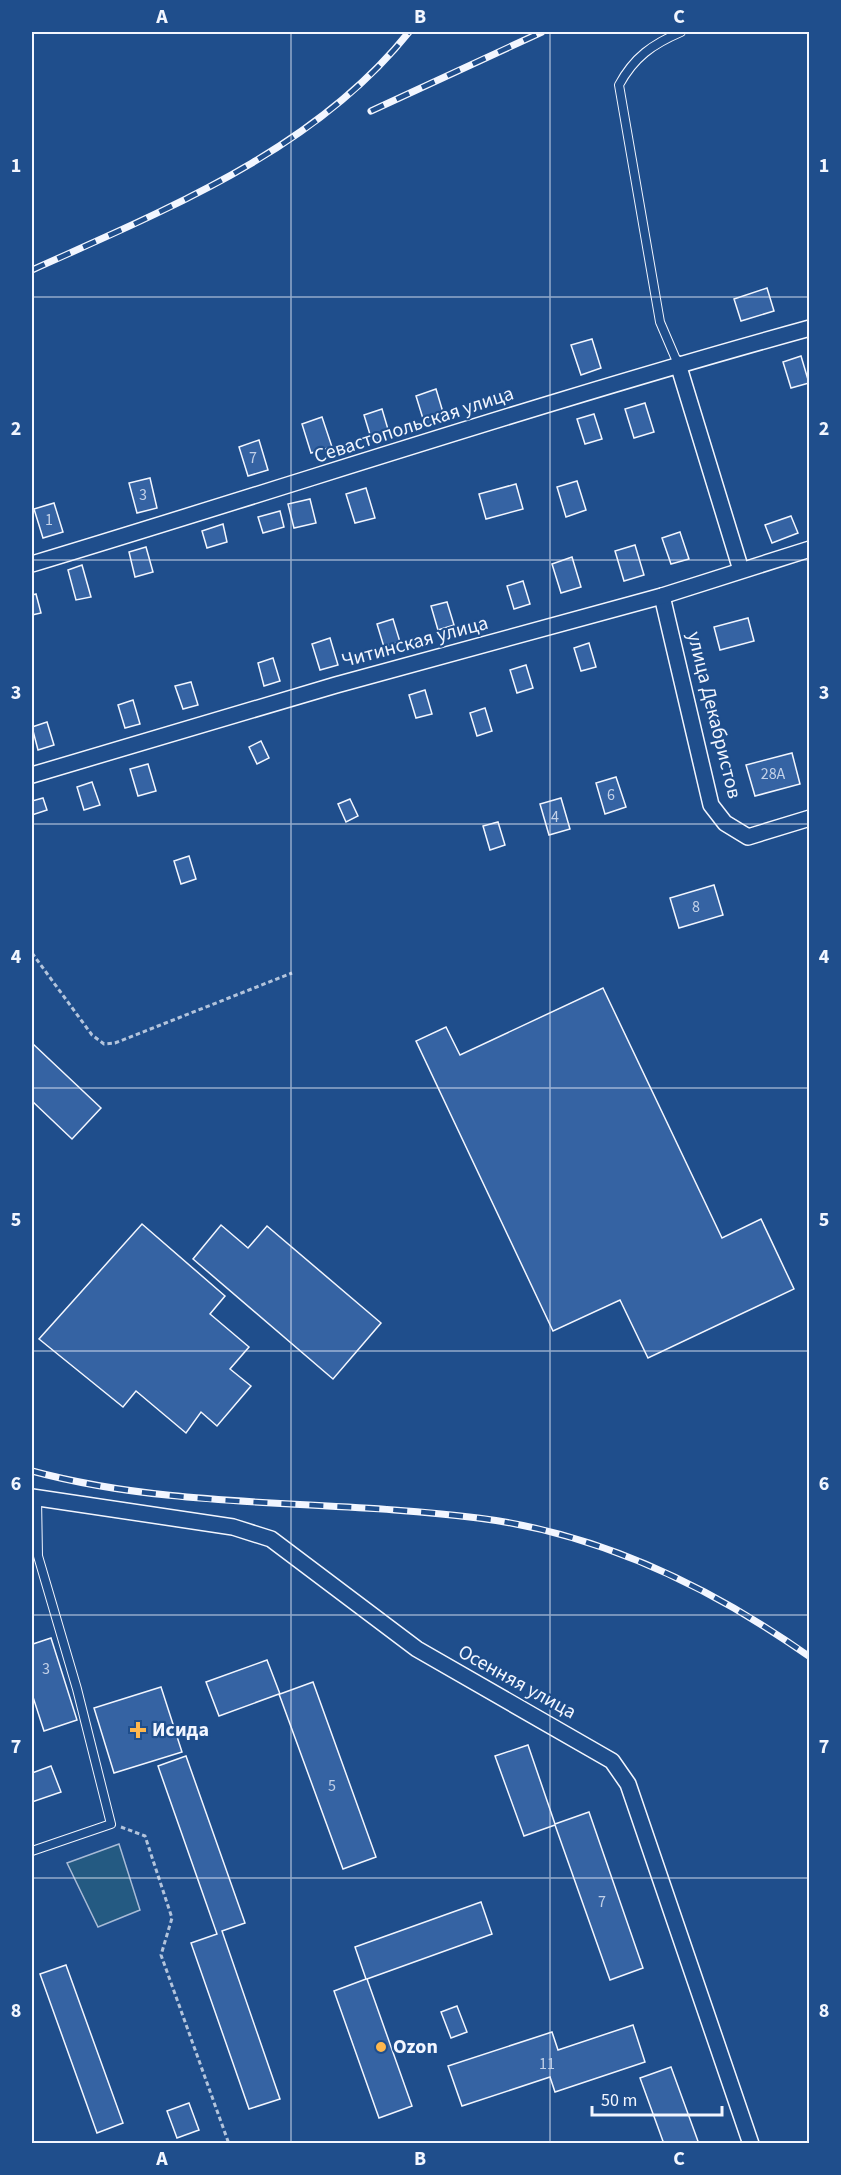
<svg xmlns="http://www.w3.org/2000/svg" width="841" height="2175" viewBox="0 0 841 2175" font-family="'Source Sans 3',sans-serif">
	<rect width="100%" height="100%" fill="#1f4e8c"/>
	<path fill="#245a82" stroke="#a8bbd7" stroke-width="1.5" d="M119,1844L140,1910L98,1927L67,1863Z"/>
	<g fill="#3563a3" stroke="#f2f6ff" stroke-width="1.5">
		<path d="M767,288L774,311L741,321L734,299Z"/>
		<path d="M592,339L601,368L581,375L571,345Z"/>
		<path d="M801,356L809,383L791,388L783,362Z"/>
		<path d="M436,389L445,419L425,425L416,396Z"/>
		<path d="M645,403L654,432L634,438L625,409Z"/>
		<path d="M382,409L390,436L372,441L364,415Z"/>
		<path d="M594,414L602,439L585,444L577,419Z"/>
		<path d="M322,417L332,447L311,453L302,424Z"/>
		<path d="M259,440L268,470L248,476L239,447Z"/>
		<path d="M150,478L157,508L137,513L129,483Z"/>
		<path d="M577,481L586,510L566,517L557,487Z"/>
		<path d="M516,484L523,509L486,519L479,494Z"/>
		<path d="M366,488L375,518L355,523L346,494Z"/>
		<path d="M310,499L316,523L294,528L288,504Z"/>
		<path d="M54,503L63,532L43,538L34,509Z"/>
		<path d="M280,511L284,527L263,533L258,517Z"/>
		<path d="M791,516L798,533L772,543L765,525Z"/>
		<path d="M223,524L227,542L207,548L202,531Z"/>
		<path d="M680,532L689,559L671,564L662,538Z"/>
		<path d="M635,545L644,575L624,581L615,551Z"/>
		<path d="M146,547L153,572L135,577L129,552Z"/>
		<path d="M572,557L581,587L561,593L552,564Z"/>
		<path d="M82,565L91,597L76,600L68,570Z"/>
		<path d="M523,581L530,604L514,609L507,586Z"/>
		<path d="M36,594L41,613L32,615V595Z"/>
		<path d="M447,602L454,625L438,630L431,606Z"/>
		<path d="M748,618L754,641L720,650L714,627Z"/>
		<path d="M393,619L400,642L384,647L377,624Z"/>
		<path d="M330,638L338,665L320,670L312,644Z"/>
		<path d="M589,643L596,667L581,671L574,648Z"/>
		<path d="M273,658L280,681L264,686L258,663Z"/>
		<path d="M526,665L533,688L517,693L510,670Z"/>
		<path d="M191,682L198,705L183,709L175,686Z"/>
		<path d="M425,690L432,714L416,718L409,695Z"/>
		<path d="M133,700L140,724L125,728L118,705Z"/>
		<path d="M485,708L492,731L477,736L470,713Z"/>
		<path d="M47,722L54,745L38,750L32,727Z"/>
		<path d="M261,741L269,758L257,764L249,747Z"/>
		<path d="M792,753L800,784L755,796L746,765Z"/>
		<path d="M148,764L156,791L138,796L130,769Z"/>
		<path d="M616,777L626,807L605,814L596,783Z"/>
		<path d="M92,782L100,805L84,810L77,787Z"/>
		<path d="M43,798L47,810L32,815V801Z"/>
		<path d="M561,798L570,829L549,835L540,804Z"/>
		<path d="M350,799L358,816L346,822L338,804Z"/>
		<path d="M498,822L505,845L490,850L483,826Z"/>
		<path d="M189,856L196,879L181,884L174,861Z"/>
		<path d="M714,885L723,915L679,928L670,898Z"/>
		<path d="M603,988L722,1238L761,1219L794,1289L648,1358L620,1300L553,1331L416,1041L446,1027L460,1055Z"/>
		<path d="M32,1043L101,1108L72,1139L32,1101Z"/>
		<path d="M142,1224L225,1296L210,1314L249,1347L230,1369L251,1386L217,1426L201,1412L186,1433L136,1391L123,1407L39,1339Z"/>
		<path d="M221,1225L248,1248L267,1226L381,1323L333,1379L193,1259Z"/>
		<path d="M51,1638L77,1720L44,1731L32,1694V1640L33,1644Z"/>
		<path d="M267,1660L280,1694L313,1682L376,1857L343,1869L279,1694L219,1716L206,1682Z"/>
		<path d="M161,1687L182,1752L114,1773L94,1708Z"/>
		<path d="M528,1745L555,1824L589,1812L643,1968L610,1980L555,1825L524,1836L495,1756Z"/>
		<path d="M186,1756L245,1923L222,1931L280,2099L249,2109L191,1943L217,1934L158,1766Z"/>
		<path d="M51,1766L61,1792L32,1802V1773Z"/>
		<path d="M481,1902L492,1934L367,1979L412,2106L379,2118L334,1991L366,1979L355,1947Z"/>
		<path d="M66,1965L123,2123L97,2133L40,1974Z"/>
		<path d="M457,2006L467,2032L451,2038L441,2012Z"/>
		<path d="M633,2025L645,2062L555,2092L550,2077L462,2106L448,2066L552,2032L558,2050Z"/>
		<path d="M671,2067L699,2144H664L640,2078Z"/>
		<path d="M189,2103L199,2130L177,2138L167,2111Z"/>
	</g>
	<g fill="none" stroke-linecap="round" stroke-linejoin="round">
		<defs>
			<g id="service">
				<path d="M678,364L660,322L619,85C634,57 653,44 681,32"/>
				<path d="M32,1851L111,1824L77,1689L38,1556L37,1498"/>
			</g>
			<g id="minor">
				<path d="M678,364L741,570"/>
				<path d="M32,564C291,486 548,400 810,328"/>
				<path d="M662,596L711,805L725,823L748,837L810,818"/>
				<path d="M32,775L336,685L662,596L810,549"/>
				<path d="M32,1497L233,1527L271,1539L417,1649L612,1761L628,1784L751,2144"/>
			</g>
		</defs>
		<use href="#service" stroke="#f2f6ff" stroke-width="10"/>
		<use href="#minor" stroke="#f2f6ff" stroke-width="18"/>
		<g stroke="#b3c4dc" stroke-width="3" stroke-dasharray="4.5 3" stroke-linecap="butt">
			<path d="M32,953L92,1035L104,1044L115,1043L292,973"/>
			<path d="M121,1827L145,1836L172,1918L161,1955L229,2144"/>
		</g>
		<use href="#service" stroke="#1f4e8c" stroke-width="8"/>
		<use href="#minor" stroke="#1f4e8c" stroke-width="15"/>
		<defs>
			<g id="rail">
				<path d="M371,111L542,32"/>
				<path d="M32,270C165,210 315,150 409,32"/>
				<path d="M32,1471C176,1510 330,1499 478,1518C598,1533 711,1587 810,1657"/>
			</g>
		</defs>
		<use href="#rail" stroke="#f2f6ff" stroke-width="7"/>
		<use href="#rail" stroke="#1f4e8c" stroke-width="4.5" stroke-dasharray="14" stroke-linecap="butt"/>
	</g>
	<path fill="none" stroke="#f2f6ff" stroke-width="1.5" stroke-opacity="0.55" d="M291,32V2144M550,32V2144M32,297H810M32,560H810M32,824H810M32,1088H810M32,1351H810M32,1615H810M32,1878H810"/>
	<g fill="#ffb74d" stroke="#1f4e8c" stroke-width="2">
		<path d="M135 1721h6v6h6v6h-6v6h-6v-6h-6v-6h6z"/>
		<circle cx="381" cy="2047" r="6"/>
	</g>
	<g text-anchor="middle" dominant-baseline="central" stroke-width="4.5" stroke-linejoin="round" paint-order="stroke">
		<g font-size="16" fill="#c3d1e8">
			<text x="253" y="458">7</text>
			<text x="143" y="495">3</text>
			<text x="49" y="520">1</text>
			<text x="773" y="774">28А</text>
			<text x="611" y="795">6</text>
			<text x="555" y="817">4</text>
			<text x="696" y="907">8</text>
			<text x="46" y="1669">3</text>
			<text x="332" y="1786">5</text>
			<text x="602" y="1902">7</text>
			<text x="547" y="2064">11</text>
		</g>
		<g font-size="20" fill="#f2f6ff" stroke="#1f4e8c">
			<text transform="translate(414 425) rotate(-18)">Севастопольская улица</text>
			<text transform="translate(415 642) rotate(-15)">Читинская улица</text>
			<text transform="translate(714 715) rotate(76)">улица Декабристов</text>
			<text transform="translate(517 1682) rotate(29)">Осенняя улица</text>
		</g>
		<g font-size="20" font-weight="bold" fill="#f2f6ff" stroke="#1f4e8c" text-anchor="start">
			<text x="152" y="1730">Исида</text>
			<text x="393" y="2047">Ozon</text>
		</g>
	</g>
	<rect width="841" height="2175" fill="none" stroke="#1f4e8c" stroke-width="66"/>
	<path d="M592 2106v9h130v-9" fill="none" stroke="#f2f6ff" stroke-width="3"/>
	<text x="601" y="2106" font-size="18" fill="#f2f6ff" stroke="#1f4e8c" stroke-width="4.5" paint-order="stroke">50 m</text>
	<rect x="33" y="33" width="775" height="2109" fill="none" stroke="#f2f6ff" stroke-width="2"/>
	<g font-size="20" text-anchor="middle" font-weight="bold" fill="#f2f6ff">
		<text x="162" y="23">A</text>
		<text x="420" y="23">B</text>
		<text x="679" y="23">C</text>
		<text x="16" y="172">1</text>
		<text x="824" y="172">1</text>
		<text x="16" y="435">2</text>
		<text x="824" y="435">2</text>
		<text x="16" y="699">3</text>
		<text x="824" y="699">3</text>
		<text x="16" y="963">4</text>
		<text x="824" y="963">4</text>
		<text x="16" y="1226">5</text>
		<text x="824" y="1226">5</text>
		<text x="16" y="1490">6</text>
		<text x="824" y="1490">6</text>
		<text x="16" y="1753">7</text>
		<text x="824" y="1753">7</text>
		<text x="16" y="2017">8</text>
		<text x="824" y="2017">8</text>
		<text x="162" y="2165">A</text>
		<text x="420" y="2165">B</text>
		<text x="679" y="2165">C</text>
	</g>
</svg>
